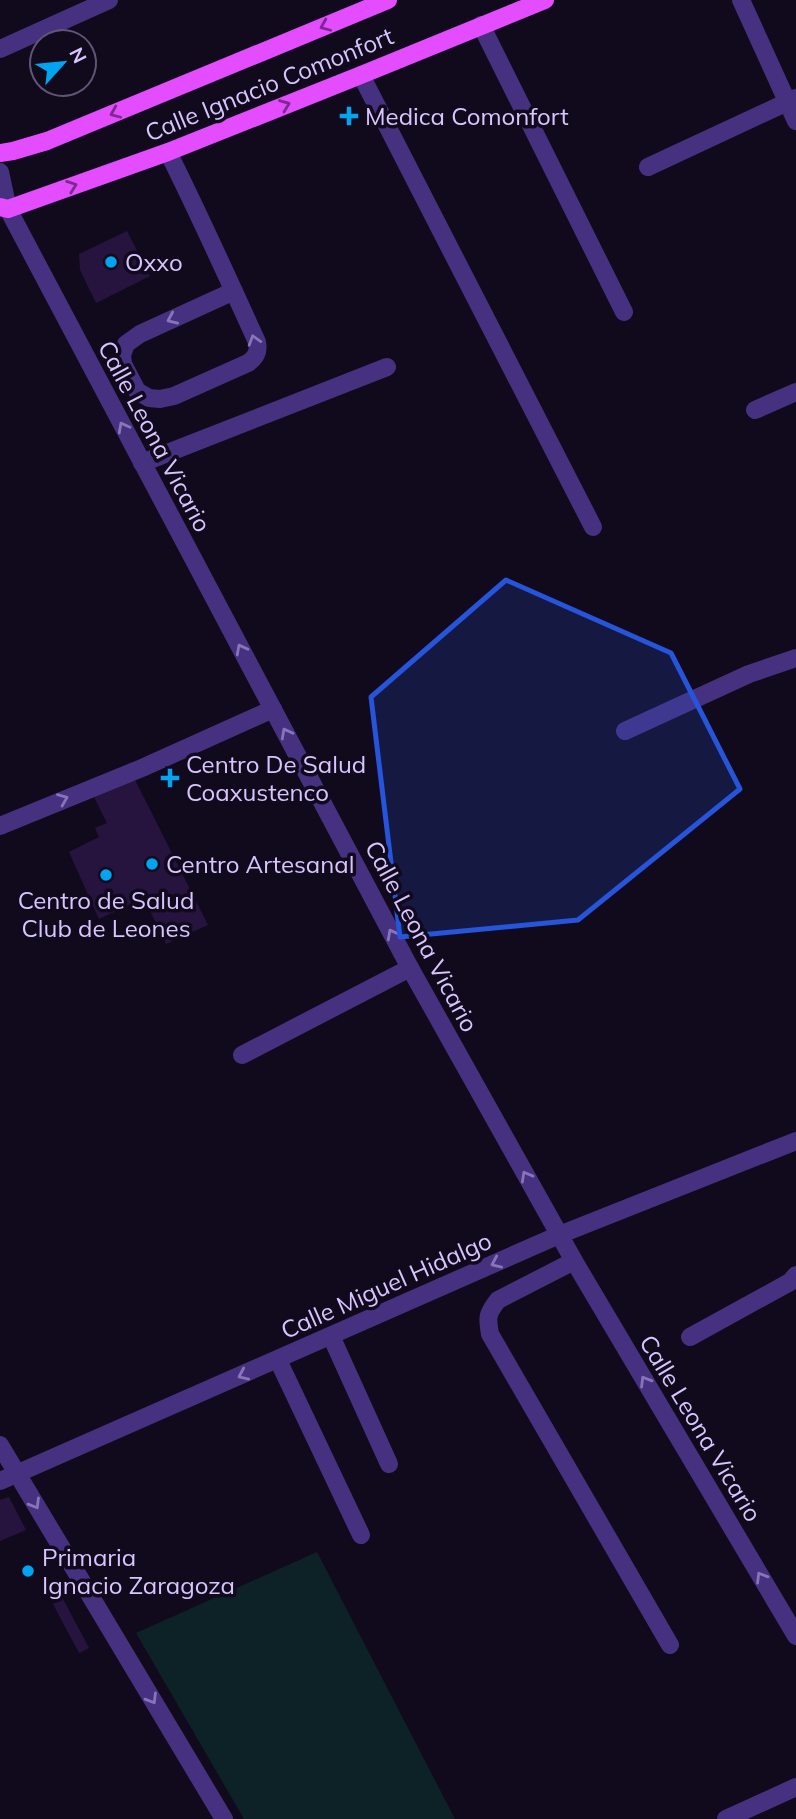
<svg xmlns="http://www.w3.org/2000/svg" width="796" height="1819" viewBox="0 0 796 1819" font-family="Mulish,sans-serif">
	<rect width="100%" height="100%" fill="#110a1c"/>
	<path fill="#0c2227" d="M317,1552L455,1819H244L136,1633Z"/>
	<g fill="#26143f">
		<path d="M127,231L150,276L96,303L80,270L79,254Z"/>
		<path d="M134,778L208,925L166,944L144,898L99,919L69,852L99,837L95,828L107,823L93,795Z"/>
		<path d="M9,1497L26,1530L0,1541V1500Z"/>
		<path d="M63,1599L89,1648L79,1653L53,1604Z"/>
	</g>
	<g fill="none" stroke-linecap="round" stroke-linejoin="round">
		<g stroke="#45317f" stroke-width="18">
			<path d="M741,0L796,121"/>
			<path d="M481,25L624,312"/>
			<path d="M0,49L109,0"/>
			<path d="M361,75L593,527"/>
			<path d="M168,152C199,214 228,278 257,342C259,352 256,357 248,363L174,396L160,399L149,398L137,391L123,364L122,355L126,344L140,334L234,291"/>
			<path d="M648,167L796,98"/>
			<path d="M0,172L8,209L410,968L574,1261L796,1636"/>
			<path d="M755,410L796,392"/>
			<path d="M142,463L387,367"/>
			<path d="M625,731L749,674L796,658"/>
			<path d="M0,826L142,768L273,709"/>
			<path d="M242,1055L410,968"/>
			<path d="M574,1261L498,1300C487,1314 487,1317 490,1334L670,1645"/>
			<path d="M331,1336L389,1464"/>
			<path d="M690,1337L790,1282L796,1275"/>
			<path d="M278,1360L361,1535"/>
			<path d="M0,1445L224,1819"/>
			<path d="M0,1481L559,1235L796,1141"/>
			<path d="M726,1819L796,1787"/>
		</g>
		<g stroke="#e34cff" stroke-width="18">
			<path d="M0,153L13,151L47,141L388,0"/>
			<path d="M0,207L8,209L168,152L361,75L545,0"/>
		</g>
	</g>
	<defs><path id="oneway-chevron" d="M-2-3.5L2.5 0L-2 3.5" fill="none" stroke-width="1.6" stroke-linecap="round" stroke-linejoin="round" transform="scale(1.75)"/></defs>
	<g stroke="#7a2b8e">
		<use href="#oneway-chevron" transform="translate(325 26) rotate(157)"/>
		<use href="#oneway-chevron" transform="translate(285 105) rotate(-21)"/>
		<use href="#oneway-chevron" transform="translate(115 113) rotate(157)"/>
		<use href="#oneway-chevron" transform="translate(72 186) rotate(-20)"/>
	</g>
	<g stroke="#8774b9">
		<use href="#oneway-chevron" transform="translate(172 319) rotate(156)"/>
		<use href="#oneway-chevron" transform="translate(254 340) rotate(-107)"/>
		<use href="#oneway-chevron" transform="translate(123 427) rotate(-118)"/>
		<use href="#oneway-chevron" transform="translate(241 649) rotate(-118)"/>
		<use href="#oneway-chevron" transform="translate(286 733) rotate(-118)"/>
		<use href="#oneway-chevron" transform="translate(63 799) rotate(-22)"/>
		<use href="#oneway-chevron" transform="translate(392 934) rotate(-118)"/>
		<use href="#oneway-chevron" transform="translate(526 1176) rotate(-119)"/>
		<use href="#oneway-chevron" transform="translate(496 1263) rotate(156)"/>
		<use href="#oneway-chevron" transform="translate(243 1375) rotate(156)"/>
		<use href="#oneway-chevron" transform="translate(645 1381) rotate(-121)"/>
		<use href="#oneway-chevron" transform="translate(35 1504) rotate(59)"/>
		<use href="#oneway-chevron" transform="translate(761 1577) rotate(-121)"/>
		<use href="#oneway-chevron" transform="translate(152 1699) rotate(59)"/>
	</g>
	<path fill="#2654da" fill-opacity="0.2" stroke="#2654da" stroke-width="5" stroke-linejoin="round" d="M506,580L671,653L740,789L578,920L400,937L371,697Z"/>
	<g fill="#00a4f0" stroke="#110a1c" stroke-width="2.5">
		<path d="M345.5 105.5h7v7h7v7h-7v7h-7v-7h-7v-7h7z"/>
		<circle cx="111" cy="262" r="7"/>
		<path d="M166.5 767.5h7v7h7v7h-7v7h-7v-7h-7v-7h7z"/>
		<circle cx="152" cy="864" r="7"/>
		<circle cx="106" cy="875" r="7"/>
		<circle cx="28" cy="1571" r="7"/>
	</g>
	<g text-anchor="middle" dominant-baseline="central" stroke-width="7" stroke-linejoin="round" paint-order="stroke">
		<g font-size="24" fill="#d8c5ff" stroke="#110a1c">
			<text transform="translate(269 84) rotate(-22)">Calle Ignacio Comonfort</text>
			<text transform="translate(155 436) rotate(62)">Calle Leona Vicario</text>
			<text transform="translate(422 936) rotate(62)">Calle Leona Vicario</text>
			<text transform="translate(386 1285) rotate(-24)">Calle Miguel Hidalgo</text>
			<text transform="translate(701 1428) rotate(59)">Calle Leona Vicario</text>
		</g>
		<g font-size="24" fill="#d8c5ff" stroke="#110a1c" text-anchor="start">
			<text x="365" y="116">Medica Comonfort</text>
			<text x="125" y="262">Oxxo</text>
			<text x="186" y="764">Centro De Salud<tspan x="186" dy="28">Coaxustenco</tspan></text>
			<text x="166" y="864">Centro Artesanal</text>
			<text x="106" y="900" text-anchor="middle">Centro de Salud<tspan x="106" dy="28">Club de Leones</tspan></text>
			<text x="42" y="1557">Primaria<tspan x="42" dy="28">Ignacio Zaragoza</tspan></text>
		</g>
	</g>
	<g transform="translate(63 63) rotate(63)"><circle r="33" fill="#110a1c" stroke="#615577" stroke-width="2"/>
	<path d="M0-5L12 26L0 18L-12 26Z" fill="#00a4f0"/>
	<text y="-10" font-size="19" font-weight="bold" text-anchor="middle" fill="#d8c5ff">N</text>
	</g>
</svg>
